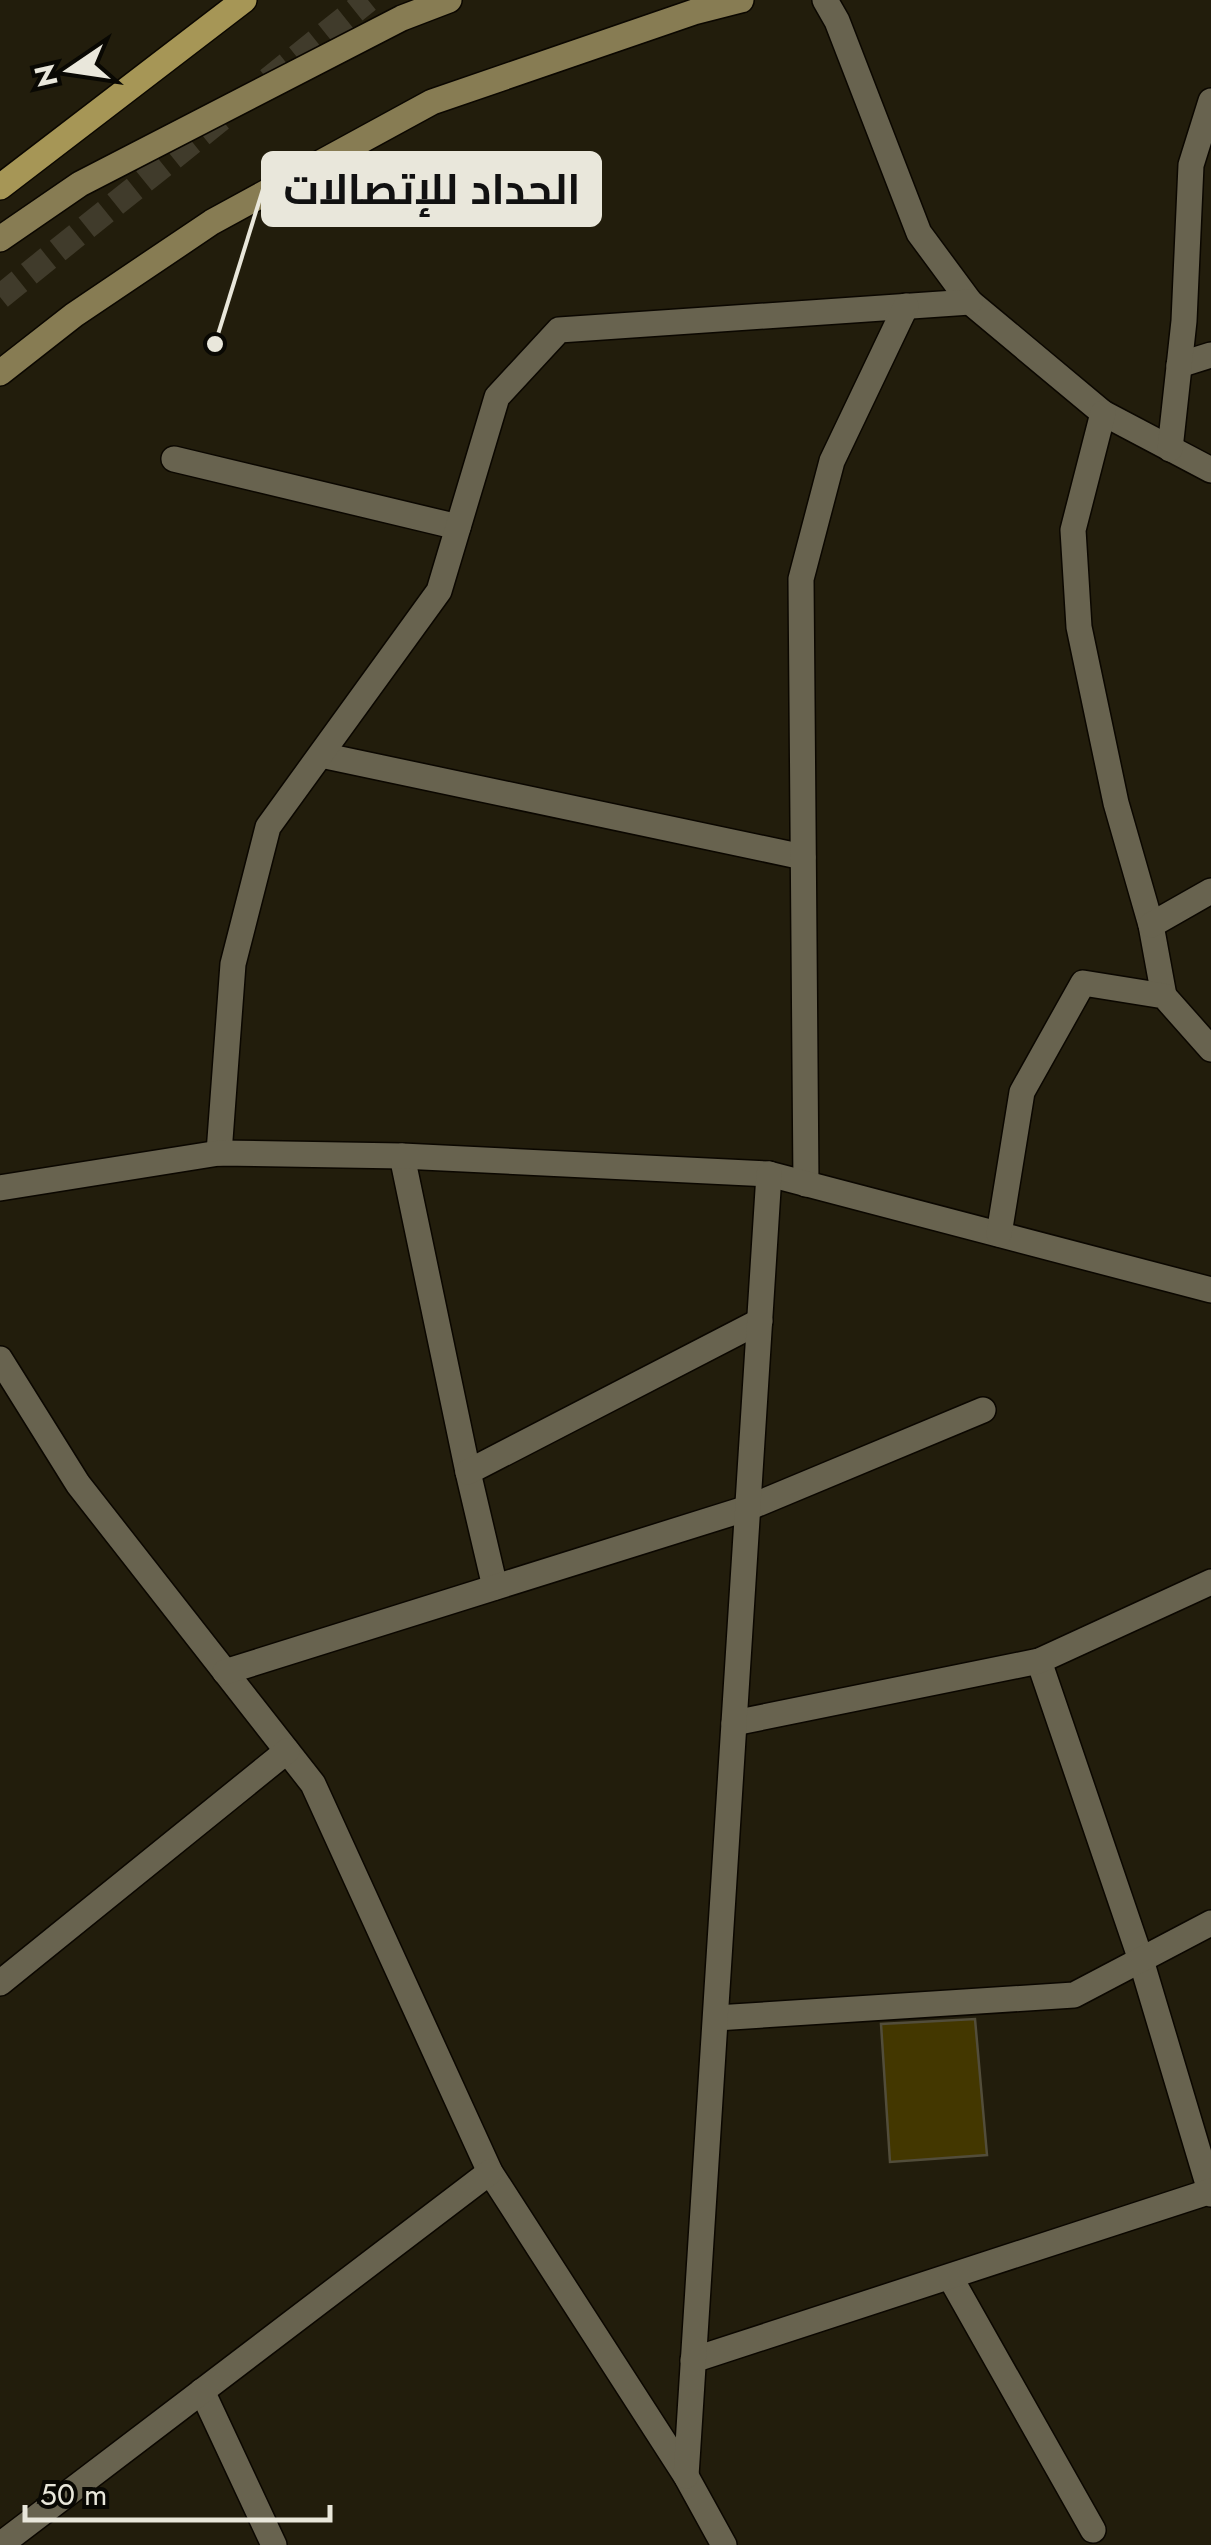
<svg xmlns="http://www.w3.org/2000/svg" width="1211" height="2545" viewBox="0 0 1211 2545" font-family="Jost,Cairo,sans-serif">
	<rect width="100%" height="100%" fill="#221d0c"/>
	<path fill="#433700" stroke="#524d3a" stroke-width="2.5" d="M975,2019L987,2155L890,2162L881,2024Z"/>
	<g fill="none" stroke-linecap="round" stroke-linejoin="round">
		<g stroke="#403b2b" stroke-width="25" stroke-dasharray="25 12" stroke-linecap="butt">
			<path d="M268,80L368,0"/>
			<path d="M0,297L222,118"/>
		</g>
		<defs>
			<g id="minor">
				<path d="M825,0L837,21L919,233L970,302L1103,413L1211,470"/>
				<path d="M1179,365L1211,355"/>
				<path d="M1103,413L1073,530L1079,627L1116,803L1151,925L1164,996"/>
				<path d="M1170,449L1184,321L1191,165L1211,101"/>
				<path d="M174,459L458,527"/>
				<path d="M321,755L803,857"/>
				<path d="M1151,925L1211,891"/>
				<path d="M219,1153L233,964L268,827L439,591L497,397L559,330L970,302"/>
				<path d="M402,1156L468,1472L495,1587"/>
				<path d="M806,1184L801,579L832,461L906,306"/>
				<path d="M0,1188L219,1153L402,1156L769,1174L1211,1290"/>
				<path d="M999,1234L1022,1092L1083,983L1164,996L1211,1049"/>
				<path d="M0,1359L78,1484L313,1784L490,2172L686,2476L724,2545"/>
				<path d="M468,1472L760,1321"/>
				<path d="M1039,1661L1141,1960L1211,2194"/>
				<path d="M225,1672L748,1508L983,1410"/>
				<path d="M734,1723L1039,1661L1211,1582"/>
				<path d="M0,1983L287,1751"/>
				<path d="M716,2018L1074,1995L1211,1923"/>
				<path d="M950,2277L1093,2530"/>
				<path d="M693,2360L1211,2191"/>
				<path d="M202,2391L274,2545"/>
				<path d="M686,2476L769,1174"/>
				<path d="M0,2545L490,2172"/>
			</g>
			<g id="secondary">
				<path d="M0,239L80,184L402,18L449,0"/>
				<path d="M0,373L74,315L212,222L432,102L694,12L741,0"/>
			</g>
			<path id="primary" d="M0,187L244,0"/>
		</defs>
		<use href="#minor" stroke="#0b0700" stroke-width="28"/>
		<use href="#secondary" stroke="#0b0700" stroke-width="28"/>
		<use href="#primary" stroke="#0b0700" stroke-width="28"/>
		<use href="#minor" stroke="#68634f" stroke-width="25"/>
		<use href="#secondary" stroke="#877c53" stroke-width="25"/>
		<use href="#primary" stroke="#a69656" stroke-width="25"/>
	</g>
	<path fill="none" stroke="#e9e7db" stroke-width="4" d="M215 344L263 189"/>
	<circle fill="#e9e7db" stroke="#090803" stroke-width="4" cx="215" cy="344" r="10"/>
	<rect fill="#e9e7db" stroke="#e9e7db" stroke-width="4" x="263" y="153" width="337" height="72" rx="10"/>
	<g font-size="42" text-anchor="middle" font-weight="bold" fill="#111">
		<text x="432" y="204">الحداد للإتصالات</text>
	</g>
	<g transform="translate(70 70) rotate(257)" stroke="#090803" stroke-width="8" paint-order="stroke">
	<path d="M0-8L18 38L0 25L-18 38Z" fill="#e9e7db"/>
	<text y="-15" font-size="28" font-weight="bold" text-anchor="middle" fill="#e9e7db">N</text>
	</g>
	<path d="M25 2505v15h305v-15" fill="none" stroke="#e9e7db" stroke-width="5"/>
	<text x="40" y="2505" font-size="30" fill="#e9e7db" stroke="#090803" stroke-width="8" paint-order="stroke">50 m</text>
</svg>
